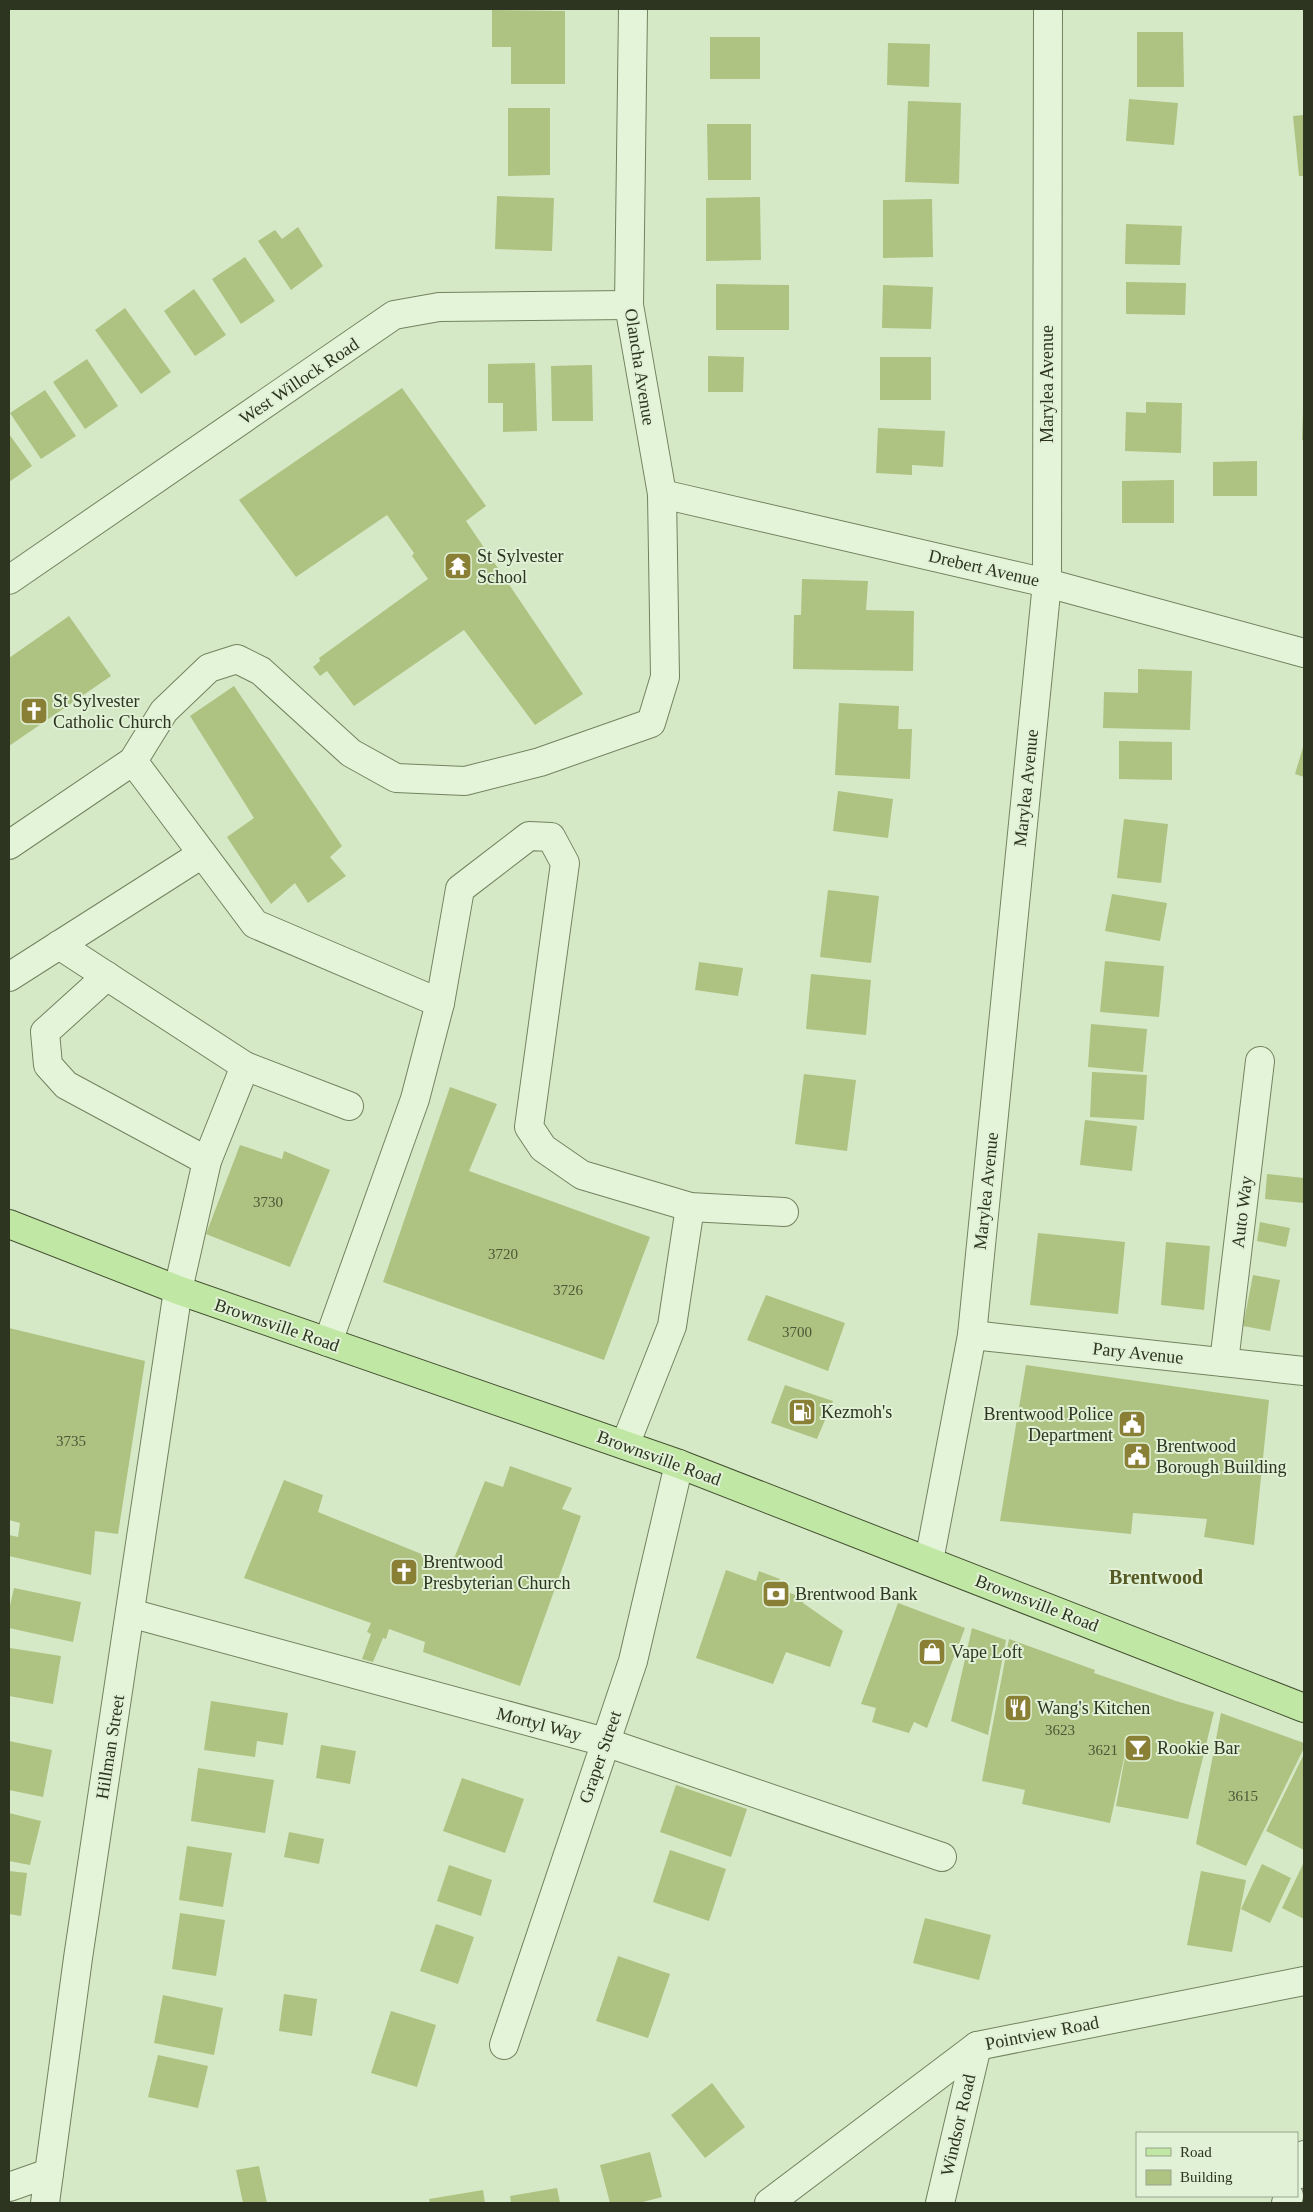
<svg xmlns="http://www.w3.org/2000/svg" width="1313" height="2212" font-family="Georgia,serif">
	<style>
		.building { fill: #aec281 }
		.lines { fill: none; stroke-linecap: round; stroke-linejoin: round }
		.minor-casing { stroke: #73825e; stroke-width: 30 }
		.major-casing { stroke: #455032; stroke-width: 30 }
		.minor { stroke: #e4f4d9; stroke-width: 28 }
		.major { stroke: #c0e7a3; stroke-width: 28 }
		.labels { text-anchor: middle; stroke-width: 4; stroke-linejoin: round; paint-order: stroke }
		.number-label { font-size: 15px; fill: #4d5838 }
		.street-label { font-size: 18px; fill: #2d3420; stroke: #e0f1d5 }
		.poi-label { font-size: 18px; fill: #2d3420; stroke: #e0f1d5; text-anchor: start }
		.quarter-label { font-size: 20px; font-weight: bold; fill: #565b25; stroke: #e0f1d5 }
	</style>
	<rect width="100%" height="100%" fill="#d5e9c7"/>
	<g class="building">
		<polygon points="492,10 565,11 565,84 511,84 511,47 492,47"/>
		<polygon points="1137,32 1183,32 1184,87 1137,87"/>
		<rect x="710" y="37" width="50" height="42"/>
		<polygon points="888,43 930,44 929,87 887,85"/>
		<polygon points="1129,99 1178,103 1174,145 1126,141"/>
		<polygon points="908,101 961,103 959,184 905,182"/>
		<polygon points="508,108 550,108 550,175 508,176"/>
		<polygon points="1304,115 1304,176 1299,176 1293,116"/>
		<polygon points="707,124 751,124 751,180 708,180"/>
		<polygon points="497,196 554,198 552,251 495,249"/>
		<polygon points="760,197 761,260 706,261 706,198"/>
		<polygon points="932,199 933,257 883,258 883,200"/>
		<polygon points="1126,224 1182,226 1180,265 1125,264"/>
		<polygon points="298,227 323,266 291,290 258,241 275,230 282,239"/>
		<polygon points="245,257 275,301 241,324 212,279"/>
		<polygon points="1126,282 1186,283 1185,315 1126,314"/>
		<polygon points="716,284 789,285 789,330 716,330"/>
		<polygon points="883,285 933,287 931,329 882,328"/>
		<polygon points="194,289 226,335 195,356 164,311"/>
		<polygon points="125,308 171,372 141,394 95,330"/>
		<polygon points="708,356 744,357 743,392 708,392"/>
		<rect x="880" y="357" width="51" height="43"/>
		<polygon points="87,359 118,406 85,429 53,382"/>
		<polygon points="535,363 537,431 503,432 503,403 488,403 488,364"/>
		<polygon points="592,365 593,421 552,421 551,366"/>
		<polygon points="402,388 486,506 466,521 583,694 535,725 464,630 354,706 327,671 320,676 313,667 320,661 319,658 428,579 412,556 414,553 387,515 296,577 239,500"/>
		<polygon points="45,390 76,436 41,459 10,413"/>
		<polygon points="1146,402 1182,403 1181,453 1125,451 1126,412 1146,413"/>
		<polygon points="1303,413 1304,413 1304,440 1302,440"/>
		<polygon points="878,428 945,431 943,467 912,465 912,475 876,473"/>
		<polygon points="9,434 32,466 9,482"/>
		<polygon points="1257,461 1257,496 1213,496 1213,462"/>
		<polygon points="1174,480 1174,523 1122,523 1122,481"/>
		<polygon points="802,579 868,581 866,610 914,611 913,671 793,669 794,615 801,615"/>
		<polygon points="69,616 111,676 9,746 9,658"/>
		<polygon points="1138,669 1192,671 1190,730 1103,728 1104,692 1138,693"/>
		<polygon points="234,686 342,846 330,857 346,876 308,903 295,883 271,904 227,837 254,818 190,716"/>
		<polygon points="839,703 899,706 898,729 912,729 910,779 835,775"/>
		<polygon points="1119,741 1172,742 1172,780 1119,779"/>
		<polygon points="1304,744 1304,777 1295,774"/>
		<polygon points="838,791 893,799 888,838 833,831"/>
		<polygon points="1124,819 1168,824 1161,883 1117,878"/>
		<polygon points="828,890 879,896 871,963 820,957"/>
		<polygon points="1112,894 1167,903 1160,941 1105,931"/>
		<polygon points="1105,961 1164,966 1159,1017 1100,1012"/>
		<polygon points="699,962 743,968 738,996 695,990"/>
		<polygon points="811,974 871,980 866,1035 806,1029"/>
		<polygon points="1091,1024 1147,1029 1143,1072 1088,1067"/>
		<polygon points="1092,1072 1147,1075 1144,1120 1090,1117"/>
		<polygon points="804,1074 856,1080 847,1151 795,1144"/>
		<polygon points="450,1087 497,1104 469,1171 650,1237 604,1360 383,1282"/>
		<polygon points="1085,1120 1137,1126 1132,1171 1080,1165"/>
		<polygon points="240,1145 282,1159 284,1151 330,1170 290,1267 206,1234"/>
		<polygon points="1267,1174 1304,1178 1304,1203 1265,1199"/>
		<polygon points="1260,1222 1290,1228 1286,1247 1257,1241"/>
		<polygon points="1038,1233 1125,1242 1118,1314 1030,1305"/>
		<polygon points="1166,1242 1210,1246 1204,1310 1161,1305"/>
		<polygon points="1253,1275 1280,1280 1270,1331 1243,1326"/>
		<polygon points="766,1295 845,1323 828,1371 747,1340"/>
		<polygon points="9,1328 145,1361 118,1534 95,1531 91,1575 9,1556 9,1535 18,1537 20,1523 9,1520"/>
		<polygon points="1026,1365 1269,1400 1254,1545 1204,1537 1207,1519 1133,1513 1131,1534 1000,1521"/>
		<polygon points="785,1385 833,1401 817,1439 771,1423"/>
		<polygon points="510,1466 572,1488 562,1509 581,1516 520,1686 423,1652 425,1642 389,1629 386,1639 383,1638 373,1662 362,1659 371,1634 367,1632 371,1623 244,1578 284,1480 323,1495 318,1512 451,1566 485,1481 503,1487"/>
		<polygon points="726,1570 756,1581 759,1571 780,1579 776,1588 804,1598 803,1603 843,1631 830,1667 786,1652 773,1684 696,1658"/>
		<polygon points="14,1588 81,1602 73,1642 9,1628 9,1610"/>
		<polygon points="898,1603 965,1628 927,1728 914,1722 909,1733 872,1722 876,1708 861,1704"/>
		<polygon points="972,1628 1006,1640 988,1735 951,1721"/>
		<polygon points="1009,1639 1095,1670 1094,1673 1176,1701 1214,1712 1188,1819 1116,1806 1129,1735 1110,1823 1022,1804 1025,1790 982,1781"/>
		<polygon points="10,1648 61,1656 53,1704 9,1696"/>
		<polygon points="211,1701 288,1713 283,1745 257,1741 255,1757 204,1750"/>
		<polygon points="1221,1713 1304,1743 1304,1748 1246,1866 1196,1844"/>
		<polygon points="9,1741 52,1750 43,1797 9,1790"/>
		<polygon points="321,1745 356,1751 350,1784 316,1778"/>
		<polygon points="1304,1754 1304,1850 1266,1831"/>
		<polygon points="198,1768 274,1780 265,1833 191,1821"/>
		<polygon points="462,1778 524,1799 505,1853 443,1831"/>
		<polygon points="676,1785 747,1809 731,1857 660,1832"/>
		<polygon points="9,1813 41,1821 30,1865 9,1861"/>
		<polygon points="289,1832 324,1839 319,1864 284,1857"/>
		<polygon points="187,1846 232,1853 223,1907 179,1900"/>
		<polygon points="670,1850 726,1869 709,1921 653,1902"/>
		<polygon points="1304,1862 1304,1919 1282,1908"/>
		<polygon points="1262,1864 1291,1878 1270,1923 1241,1909"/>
		<polygon points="449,1865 492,1880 481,1916 437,1901"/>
		<polygon points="9,1871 27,1873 21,1916 9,1914"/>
		<polygon points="1201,1871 1246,1880 1232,1952 1187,1945"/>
		<polygon points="180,1913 225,1920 216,1976 172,1969"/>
		<polygon points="925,1918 991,1935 979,1980 913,1963"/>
		<polygon points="436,1924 474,1937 458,1984 420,1971"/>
		<polygon points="618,1956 670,1974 648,2038 596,2021"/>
		<polygon points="284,1994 317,1999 312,2036 279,2031"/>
		<polygon points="163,1995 223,2008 214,2055 154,2043"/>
		<polygon points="391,2011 436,2025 417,2087 371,2073"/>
		<polygon points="158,2055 208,2066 198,2108 148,2097"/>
		<polygon points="712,2083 745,2127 705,2158 671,2115"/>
		<polygon points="650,2152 662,2197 639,2203 610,2203 600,2165"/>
		<polygon points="259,2166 267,2203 243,2203 236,2170"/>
		<polygon points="557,2188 560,2203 511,2203 510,2196"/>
		<polygon points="483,2190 485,2203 430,2203 429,2199"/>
	</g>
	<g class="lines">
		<defs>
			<g id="minor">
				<polyline points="662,494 1047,583 1304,653"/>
				<polyline points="9,580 394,315 439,307 629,305"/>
				<polyline points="133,761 255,924 440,1003 415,1099 328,1342"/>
				<polyline points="9,845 133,761 164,711 209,668 237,659 261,671 351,753 396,778 465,781 540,762 651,723 665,677 662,494 629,305 633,9"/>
				<polyline points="59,945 245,1066 349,1106"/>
				<polyline points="107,976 45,1032 48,1065 66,1085 207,1161"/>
				<polyline points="9,977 202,854"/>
				<polyline points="440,1003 460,889 529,836 551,837 565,863 529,1127 543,1148 582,1175 690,1207 784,1212"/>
				<polyline points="972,1335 1304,1371"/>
				<polyline points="1224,1362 1260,1061"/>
				<polyline points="625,1445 672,1326 690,1207"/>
				<polyline points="929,1561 972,1335 1047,583 1048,9"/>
				<polyline points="130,1613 605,1742 942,1857"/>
				<polyline points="504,2045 633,1661 679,1464"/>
				<polyline points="1297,2175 1304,2155"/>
				<polyline points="9,2187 49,2173"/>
				<polyline points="45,2203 78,1958 178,1290 207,1161 245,1066"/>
				<polyline points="769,2203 977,2046 1304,1981"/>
				<polyline points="940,2203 977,2046"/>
				<polyline points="1286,2203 1289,2196"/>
			</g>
			<polyline id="major" points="9,1224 178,1290 679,1464 1304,1708"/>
		</defs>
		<use href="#minor" class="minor-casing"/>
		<use href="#major" class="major-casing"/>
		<use href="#minor" class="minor"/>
		<use href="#major" class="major"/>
	</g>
	<defs>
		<symbol id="temple-square" viewBox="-11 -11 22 22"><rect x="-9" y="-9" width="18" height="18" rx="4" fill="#898036" stroke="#e0f1d5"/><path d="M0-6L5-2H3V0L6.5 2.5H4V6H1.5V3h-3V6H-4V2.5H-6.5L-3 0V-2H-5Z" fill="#fff"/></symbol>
		<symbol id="church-square" viewBox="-11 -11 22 22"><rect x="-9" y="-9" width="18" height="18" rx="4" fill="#898036" stroke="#e0f1d5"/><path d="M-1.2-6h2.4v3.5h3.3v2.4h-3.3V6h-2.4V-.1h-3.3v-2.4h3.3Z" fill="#fff"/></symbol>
		<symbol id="fuel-square" viewBox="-11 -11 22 22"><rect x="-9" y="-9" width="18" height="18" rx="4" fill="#898036" stroke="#e0f1d5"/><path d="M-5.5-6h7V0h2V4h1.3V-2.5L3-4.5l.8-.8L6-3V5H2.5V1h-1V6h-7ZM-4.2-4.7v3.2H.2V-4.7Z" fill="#fff"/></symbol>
		<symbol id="civic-square" viewBox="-11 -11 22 22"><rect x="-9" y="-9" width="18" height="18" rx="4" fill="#898036" stroke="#e0f1d5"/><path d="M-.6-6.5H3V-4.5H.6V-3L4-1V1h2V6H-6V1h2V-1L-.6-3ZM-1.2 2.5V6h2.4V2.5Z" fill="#fff"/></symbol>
		<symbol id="bank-square" viewBox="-11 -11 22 22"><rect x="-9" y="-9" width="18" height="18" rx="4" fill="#898036" stroke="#e0f1d5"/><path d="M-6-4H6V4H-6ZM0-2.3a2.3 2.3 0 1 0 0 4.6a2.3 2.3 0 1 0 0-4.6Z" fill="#fff"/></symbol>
		<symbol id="shop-square" viewBox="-11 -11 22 22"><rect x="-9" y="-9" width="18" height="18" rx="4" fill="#898036" stroke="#e0f1d5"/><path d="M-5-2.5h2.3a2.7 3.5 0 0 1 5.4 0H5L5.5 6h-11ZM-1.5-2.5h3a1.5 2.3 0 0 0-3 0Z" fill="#fff"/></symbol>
		<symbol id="restaurant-square" viewBox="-11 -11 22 22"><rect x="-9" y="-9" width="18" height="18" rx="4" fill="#898036" stroke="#e0f1d5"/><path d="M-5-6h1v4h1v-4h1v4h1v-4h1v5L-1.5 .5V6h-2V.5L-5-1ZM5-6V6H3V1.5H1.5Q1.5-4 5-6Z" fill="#fff"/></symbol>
		<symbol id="bar-square" viewBox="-11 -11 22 22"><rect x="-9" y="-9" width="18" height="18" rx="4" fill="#898036" stroke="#e0f1d5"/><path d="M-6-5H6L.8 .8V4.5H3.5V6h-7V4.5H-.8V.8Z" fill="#fff"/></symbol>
	</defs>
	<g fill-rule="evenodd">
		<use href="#temple-square" x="442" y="550" width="32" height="32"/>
		<use href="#church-square" x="18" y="695" width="32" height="32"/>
		<use href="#fuel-square" x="786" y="1396" width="32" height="32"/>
		<use href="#civic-square" x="1116" y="1408" width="32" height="32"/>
		<use href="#civic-square" x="1121" y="1440" width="32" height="32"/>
		<use href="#church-square" x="388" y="1556" width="32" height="32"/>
		<use href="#bank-square" x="760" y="1578" width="32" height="32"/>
		<use href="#shop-square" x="916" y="1636" width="32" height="32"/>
		<use href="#restaurant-square" x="1002" y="1692" width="32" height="32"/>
		<use href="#bar-square" x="1122" y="1732" width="32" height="32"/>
	</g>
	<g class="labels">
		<g class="number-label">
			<text x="268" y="1207">3730</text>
			<text x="503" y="1259">3720</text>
			<text x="568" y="1295">3726</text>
			<text x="797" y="1337">3700</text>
			<text x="71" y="1446">3735</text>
			<text x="1060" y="1735">3623</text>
			<text x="1103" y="1755">3621</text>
			<text x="1243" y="1801">3615</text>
		</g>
		<g class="street-label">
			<text transform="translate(640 367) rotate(81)" y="6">Olancha Avenue</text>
			<text transform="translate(299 381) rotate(-34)" y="6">West Willock Road</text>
			<text transform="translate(1047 384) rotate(-90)" y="6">Marylea Avenue</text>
			<text transform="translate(984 568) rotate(13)" y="6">Drebert Avenue</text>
			<text transform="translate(1026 788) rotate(-84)" y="6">Marylea Avenue</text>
			<text transform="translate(986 1191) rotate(-84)" y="6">Marylea Avenue</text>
			<text transform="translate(1242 1212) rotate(-83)" y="6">Auto Way</text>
			<text transform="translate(277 1325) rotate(19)" y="6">Brownsville Road</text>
			<text transform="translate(1138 1353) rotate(6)" y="6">Pary Avenue</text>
			<text transform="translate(659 1458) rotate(20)" y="6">Brownsville Road</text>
			<text transform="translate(1037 1603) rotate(21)" y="6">Brownsville Road</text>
			<text transform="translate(539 1724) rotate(15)" y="6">Mortyl Way</text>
			<text transform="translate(110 1747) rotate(-81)" y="6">Hillman Street</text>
			<text transform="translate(600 1757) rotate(-71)" y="6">Graper Street</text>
			<text transform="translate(1042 2033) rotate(-11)" y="6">Pointview Road</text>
			<text transform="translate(958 2125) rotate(-77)" y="6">Windsor Road</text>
		</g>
		<g class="poi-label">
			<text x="477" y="562">St Sylvester<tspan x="477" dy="21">School</tspan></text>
			<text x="53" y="707">St Sylvester<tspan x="53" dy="21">Catholic Church</tspan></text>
			<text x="821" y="1418">Kezmoh's</text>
			<text x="1113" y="1420" text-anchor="end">Brentwood Police<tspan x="1113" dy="21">Department</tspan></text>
			<text x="1156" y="1452">Brentwood<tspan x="1156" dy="21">Borough Building</tspan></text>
			<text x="423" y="1568">Brentwood<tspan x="423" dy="21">Presbyterian Church</tspan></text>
			<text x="795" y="1600">Brentwood Bank</text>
			<text x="951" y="1658">Vape Loft</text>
			<text x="1037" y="1714">Wang's Kitchen</text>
			<text x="1157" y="1754">Rookie Bar</text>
		</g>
		<g class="quarter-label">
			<text x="1156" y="1584">Brentwood</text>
		</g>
	</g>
	<rect width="1313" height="2212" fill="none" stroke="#2d3420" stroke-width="20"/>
	<rect x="1136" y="2132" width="162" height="65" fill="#e0f1d5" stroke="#98a58d"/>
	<rect x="1146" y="2148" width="25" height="8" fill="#c0e7a3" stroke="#98a58d"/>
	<text x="1180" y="2157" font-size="15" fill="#2d3420">Road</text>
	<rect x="1146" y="2170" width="25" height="15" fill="#aec281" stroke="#98a58d"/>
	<text x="1180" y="2182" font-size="15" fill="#2d3420">Building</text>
</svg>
